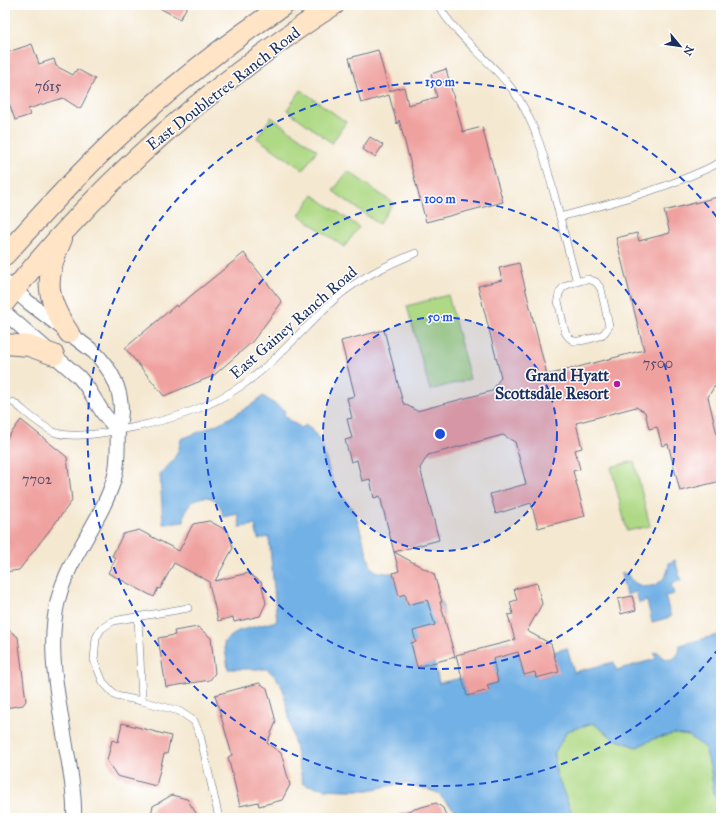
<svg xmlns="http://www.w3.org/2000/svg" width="726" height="823" font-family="'IM FELL Great Primer',serif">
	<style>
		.green { fill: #afd985; stroke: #658472 }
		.water { fill: #72b1e5; stroke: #4670a2 }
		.building { fill: #efa19f }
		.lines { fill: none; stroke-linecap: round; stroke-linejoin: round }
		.lane-casing { stroke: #677086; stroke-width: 8 }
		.street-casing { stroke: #677086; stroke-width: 16 }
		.secondary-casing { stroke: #677086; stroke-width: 22 }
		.lane { stroke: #fff; stroke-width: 7 }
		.street { stroke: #fff; stroke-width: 14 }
		.secondary { stroke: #ffe4c6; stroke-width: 20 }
		.ring { fill: none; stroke: #1d4ed8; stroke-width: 2; stroke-dasharray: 7 5 }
		.poi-dot { fill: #b5179e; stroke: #fff; stroke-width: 1.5 }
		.labels { text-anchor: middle; stroke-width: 3; stroke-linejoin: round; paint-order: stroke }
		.number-label { font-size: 14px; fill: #504c6e }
		.street-label { font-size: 16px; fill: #1b2f5e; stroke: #fff }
		.poi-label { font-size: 16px; font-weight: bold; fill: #1b2f5e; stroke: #fff; text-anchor: end }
		.centre { fill: #1d4ed8; stroke: #fff; stroke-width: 2 }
		.ring-label { font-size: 12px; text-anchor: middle; font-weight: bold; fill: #1d4ed8; stroke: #fff; stroke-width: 3; stroke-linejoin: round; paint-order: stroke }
	</style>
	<rect width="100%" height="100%" fill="#fff"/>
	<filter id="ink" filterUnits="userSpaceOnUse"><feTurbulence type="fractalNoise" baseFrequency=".025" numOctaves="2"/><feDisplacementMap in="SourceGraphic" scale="8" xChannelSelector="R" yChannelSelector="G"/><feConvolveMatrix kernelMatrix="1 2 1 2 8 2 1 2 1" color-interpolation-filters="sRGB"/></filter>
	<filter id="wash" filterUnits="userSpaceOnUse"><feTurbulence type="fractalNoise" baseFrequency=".012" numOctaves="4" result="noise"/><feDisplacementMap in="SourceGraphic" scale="16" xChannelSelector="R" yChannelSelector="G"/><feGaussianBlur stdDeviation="0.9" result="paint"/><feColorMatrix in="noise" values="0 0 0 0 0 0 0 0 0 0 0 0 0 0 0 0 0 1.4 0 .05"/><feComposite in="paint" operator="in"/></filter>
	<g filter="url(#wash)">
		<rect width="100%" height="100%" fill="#f4e8d0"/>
		<g class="green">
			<polygon points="301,90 346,122 332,143 287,110"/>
			<polygon points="271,117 317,150 303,170 257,138"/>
			<polygon points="348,171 393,203 379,224 333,191"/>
			<polygon points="313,195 359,227 344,247 299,215"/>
			<polygon points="448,295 470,379 430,390 407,306"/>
			<polygon points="634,461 650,526 627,531 611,467"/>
			<polygon points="593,723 614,739 637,747 653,739 674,734 689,736 705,747 711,771 714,793 721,809 721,818 574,818 556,773 554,754 567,731"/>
		</g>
		<g class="water">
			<path d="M263 396 285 411 284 414 292 422 302 428 305 425C327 438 324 465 335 485 340 496 350 504 356 515L371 567C377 574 385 573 393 573L399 595 405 594 408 605 429 599 431 605 442 602 444 616 433 619 435 625 416 642 411 644 417 667 434 662 439 683 462 678 467 696 489 690 487 685 498 681 492 658 496 657 494 645 510 641 513 653 518 652 524 675 535 672 536 678 558 672 553 652 567 648 574 672 614 662 616 670 656 659 654 653 658 652C661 658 666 660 673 659L679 653 680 645 721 634V809L714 793 711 771 705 747 689 736 674 734 653 739 637 747 614 739 593 723 567 731 554 754 556 773 574 818H461L460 815 436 792 404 783 368 790H344L326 789 303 784 283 689 276 677 267 669H228L224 642 238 631 277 621 269 537 258 539 255 525 240 527 238 514 223 517C220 485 183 495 184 522L163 524 160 473C172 464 179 454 181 439 211 428 238 416 263 396Z"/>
			<path d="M675 560 681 581 671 583 674 594 665 596 671 617 652 622 647 601 639 603 636 592 626 595 621 574H627C640 596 668 587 669 563Z"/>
		</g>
		<g id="blocks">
			<g class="building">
				<polygon points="154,5 188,5 180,19"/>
				<polygon points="32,44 39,64 54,59 56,66 73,75 77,69 95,79 80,109 63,98 28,109 30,115 15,120 5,92 5,53"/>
				<polygon points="378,50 389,91 404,87 408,105 437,97 431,74 446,69 463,132 482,127 503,202 426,222 399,120 397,124 389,95 361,103 349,58"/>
				<polygon points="370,137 383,145 375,157 362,149"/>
				<polygon points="721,196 721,385 714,387 708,397 721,451 721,481 680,491 668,444 662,446 657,427 649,429 645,412 636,407 576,423 582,448 575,450 580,469 573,471 585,516 538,528 531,503 496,514 490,494 526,484 515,442 503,435 428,455 420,468 439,540 394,552 380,496 374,498 370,479 362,481 357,460 351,462 345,440 352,438 347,419 352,418 347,398 355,396 341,341 384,330 403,403 417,411 492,391 501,377 478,286 502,280 499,268 519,263 547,375 644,350 616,238 637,233 639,241 670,233 664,211"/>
				<polygon points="244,253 282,302 252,342 213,376 164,396 125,348 176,305 177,307"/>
				<polygon points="21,420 67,457 72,501 19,570 5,572 5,441"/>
				<polygon points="209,521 228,531 233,548 215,581 248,573 261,582 266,603 260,616 234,622 233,617 218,621 209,583 210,582 174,563 160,589 158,588 154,597 108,573 116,558 112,556 123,534 139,530 179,551 193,524"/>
				<polygon points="394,552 434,574 442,602 440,602 455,657 417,667 411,643 416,642 413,631 435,625 427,600 408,605 405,594 399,596 393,573 399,571"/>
				<polygon points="537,583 542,604 527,631 551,644 559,672 536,678 535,672 524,675 518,652 493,659 498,682 487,685 489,690 467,696 456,655 515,640 508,615 513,614 510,602 517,600 514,589"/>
				<polygon points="632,596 636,610 621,614 618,599"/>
				<polygon points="5,627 18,637 26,701 23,705 5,708"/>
				<polygon points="198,627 211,638 215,673 210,680 166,687 158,638 175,635 174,631"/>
				<polygon points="259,683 267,688 276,722 267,743 281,753 290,785 282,800 259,806 258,802 240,806 228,757 232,755 215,695"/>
				<polygon points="122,723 171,736 167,754 164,754 156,786 117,776 107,761 112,740 118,742"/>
				<polygon points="172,795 187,799 199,818 150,818 153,806"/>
				<polygon points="436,803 443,808 447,818 397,818 397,814"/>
			</g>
		</g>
	</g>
	<g filter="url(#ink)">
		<use href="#blocks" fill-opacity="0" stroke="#677086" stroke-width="1"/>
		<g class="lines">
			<defs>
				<g id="lane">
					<path d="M438 5C457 37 489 59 512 89 539 125 549 175 560 217 565 239 571 260 577 282"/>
					<path d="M560 217C615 202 670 188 721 162"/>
					<path d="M588 279 596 282 601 289 609 326C607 329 606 332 603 334 599 337 579 342 574 341 570 339 567 336 565 332L558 301C558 283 573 283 588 279Z"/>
					<path d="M13 402C26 412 39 425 54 432 73 440 115 431 135 427 176 418 209 408 244 384 278 360 306 325 337 297 361 277 387 265 416 253"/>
					<polyline points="188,608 113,621 101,629 96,638 94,660 103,682 116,696 142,701 179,711 194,721 200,735 219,818"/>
					<polyline points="138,617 142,701"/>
				</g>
				<g id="street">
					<path d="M5 282 28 302 94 352C110 368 121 387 121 410 121 417 119 424 118 431 117 448 119 463 114 479 101 522 69 556 58 600 46 650 59 702 67 752 71 773 75 797 74 818"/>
					<polyline points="5,313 79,377 87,387 103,413 118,431"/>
				</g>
				<g id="secondary">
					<path d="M62 239C44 278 45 298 69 333"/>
					<path d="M5 255C33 224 62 192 92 162 150 104 215 51 284 5"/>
					<path d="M5 302C76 211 159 131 252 62 279 42 305 23 334 5"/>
					<polyline points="5,344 29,346 54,355"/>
				</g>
			</defs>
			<use href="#lane" class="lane-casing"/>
			<use href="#street" class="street-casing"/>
			<use href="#secondary" class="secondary-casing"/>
			<use href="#lane" class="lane"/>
			<use href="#street" class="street"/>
			<use href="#secondary" class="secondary"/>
		</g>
	</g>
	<circle cx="440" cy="434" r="117" fill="#1d4ed8" fill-opacity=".12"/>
	<g class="ring">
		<circle cx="440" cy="434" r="117"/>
		<circle cx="440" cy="434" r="235"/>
		<path d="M719 648A352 352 0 1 1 719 220"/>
	</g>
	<circle class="poi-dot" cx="617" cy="384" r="4"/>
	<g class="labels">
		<g class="number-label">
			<text x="48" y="91">7615</text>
			<text x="658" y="368">7500</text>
			<text x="37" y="484">7702</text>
		</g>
		<g class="street-label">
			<text transform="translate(223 88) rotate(-38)" y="6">East Doubletree Ranch Road</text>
			<text transform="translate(293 322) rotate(-41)" y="6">East Gainey Ranch Road</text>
		</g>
		<g class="poi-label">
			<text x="609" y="381">Grand Hyatt<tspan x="609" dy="18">Scottsdale Resort</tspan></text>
		</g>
	</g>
	<circle cx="440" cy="434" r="6" class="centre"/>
	<g class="ring-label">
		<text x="440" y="86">150 m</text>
		<text x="440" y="203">100 m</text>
		<text x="440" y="321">50 m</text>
	</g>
	<rect width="726" height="823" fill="none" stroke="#fff" stroke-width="20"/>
	<g transform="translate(680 46) rotate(119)" stroke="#ffffff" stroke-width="3" paint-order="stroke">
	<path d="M0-3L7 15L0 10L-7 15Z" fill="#1b2f5e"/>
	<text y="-6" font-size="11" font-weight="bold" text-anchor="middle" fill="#1b2f5e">N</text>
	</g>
</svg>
